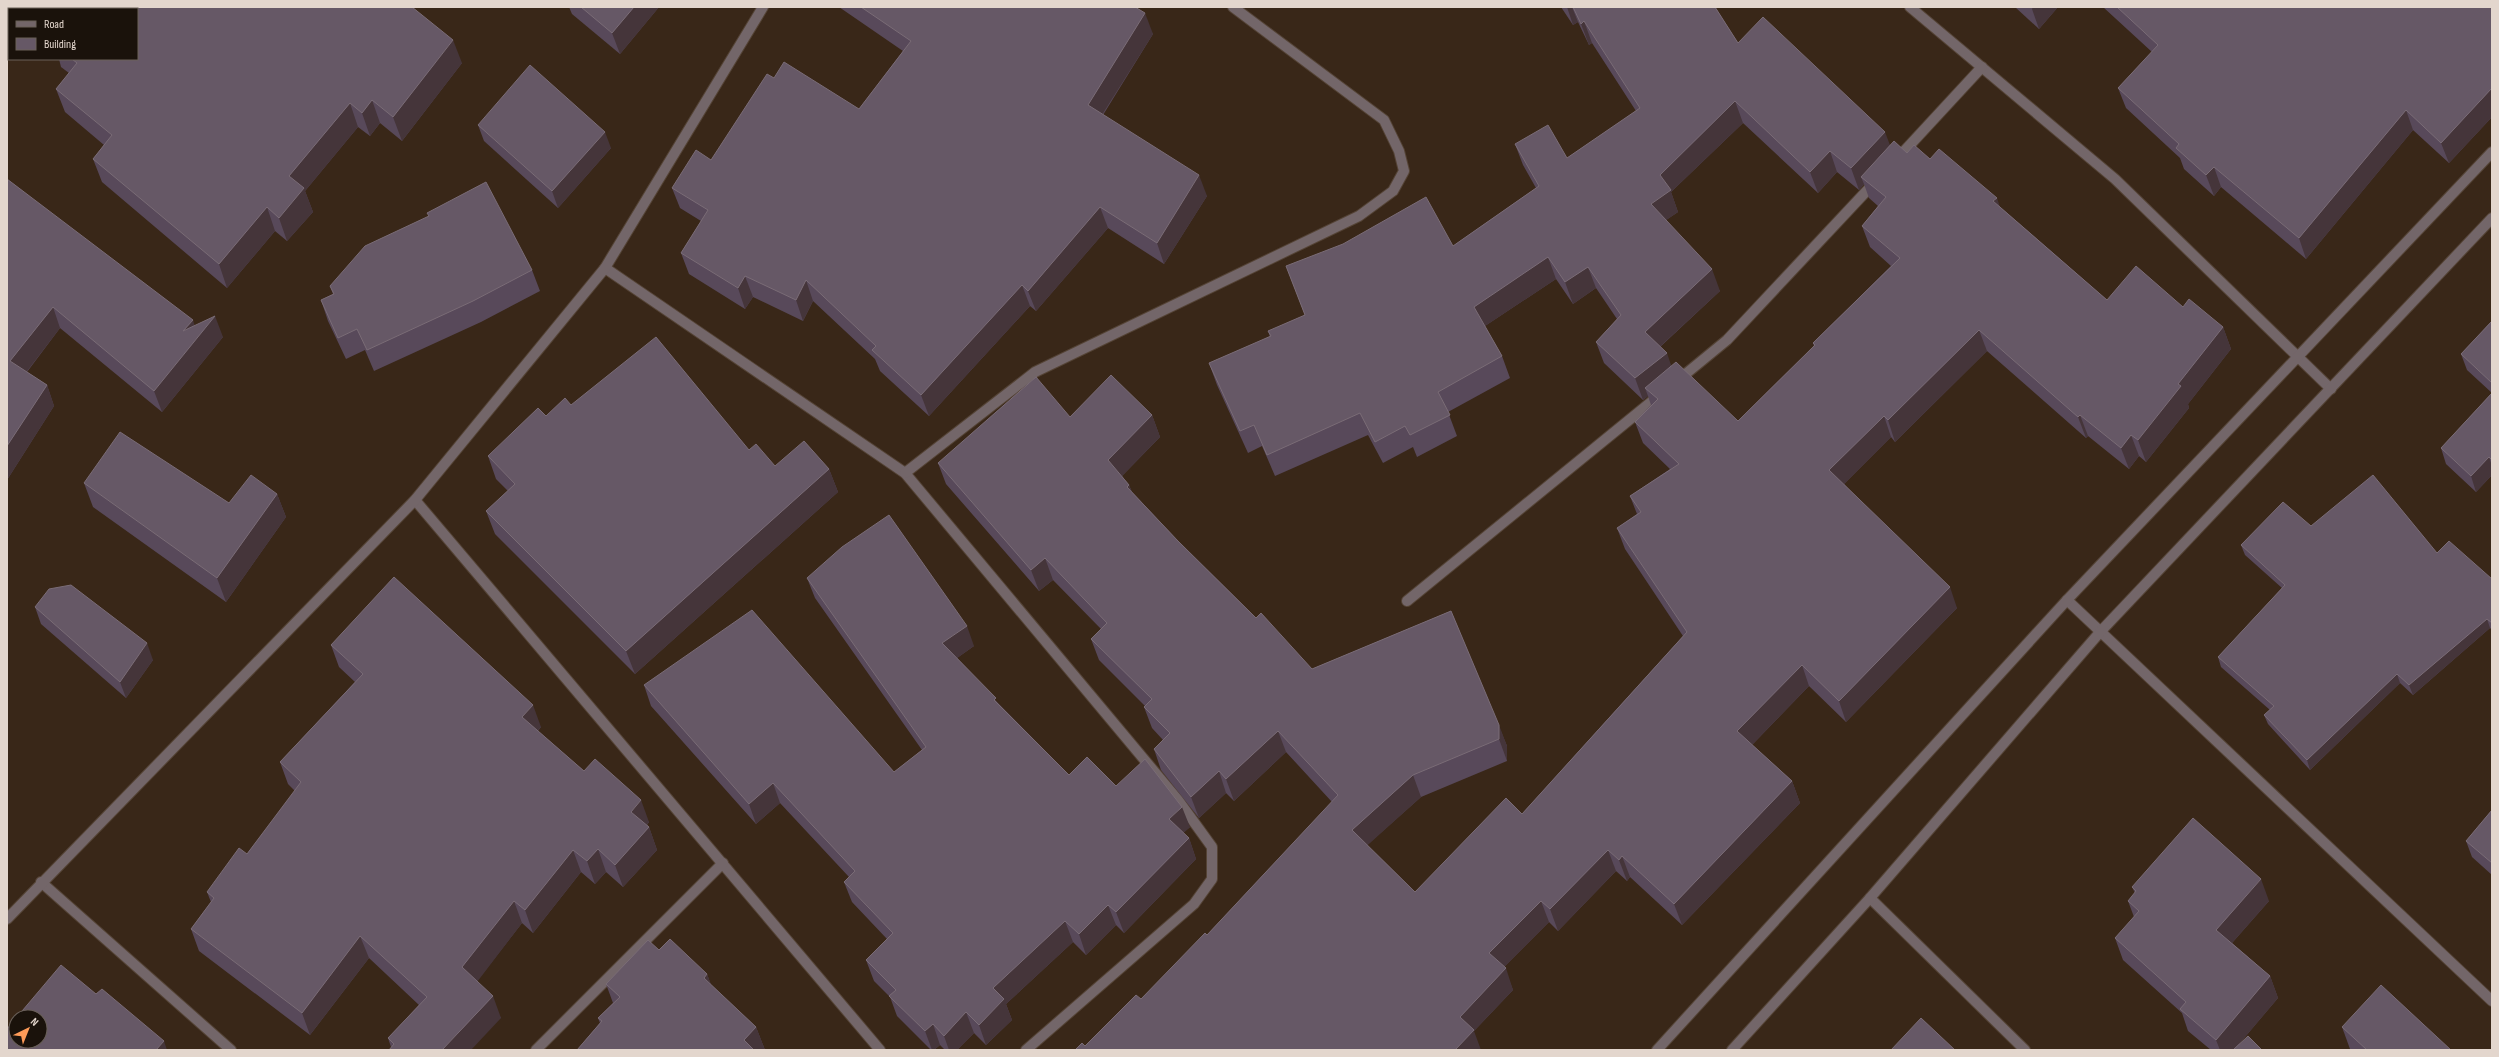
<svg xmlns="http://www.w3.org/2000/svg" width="2499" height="1057" font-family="'Sofia Sans Condensed',sans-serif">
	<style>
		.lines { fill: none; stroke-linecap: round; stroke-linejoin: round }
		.minor-casing { stroke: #544335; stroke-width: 12 }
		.minor { stroke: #736669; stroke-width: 10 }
		.wall { fill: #58495a; fill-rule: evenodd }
		.shaded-wall { fill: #45353a }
		.building { fill: #665866; stroke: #7a6c76 }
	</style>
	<rect width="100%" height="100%" fill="#392718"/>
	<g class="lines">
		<defs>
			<g id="minor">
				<polyline points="1910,7 2115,179 2331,389"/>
				<polyline points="16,9 17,7"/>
				<polyline points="7,21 9,18"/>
				<polyline points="1896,160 1982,67"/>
				<polyline points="605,268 905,473 1178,800 1212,847 1212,879 1194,904 1026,1050"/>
				<polyline points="1677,381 1727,340 1875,182"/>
				<polyline points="905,473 1035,372 1359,216 1393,191 1404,171 1399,151 1384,120 1233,7"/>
				<polyline points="415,500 880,1050"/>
				<polyline points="2067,600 2492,1001"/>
				<polyline points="1407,601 1661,394"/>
				<polyline points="41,882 231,1050"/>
				<polyline points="1870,898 2025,1050"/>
				<polyline points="7,919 415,500 605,268 763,7"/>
				<polyline points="536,1050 723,863"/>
				<polyline points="1657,1050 2067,600 2492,152"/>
				<polyline points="1732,1050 1870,898 2101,631 2492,218"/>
			</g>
		</defs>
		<use href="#minor" class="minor-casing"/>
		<use href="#minor" class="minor"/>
	</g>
	<g class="wall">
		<polygon points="569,7 659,7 620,54 572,14"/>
		<polygon points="839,7 1135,7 1153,34 1103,115 1207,196 1164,264 1108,228 1036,311 1030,306 929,416 880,371 875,359 813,301 803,321 753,297 745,309 689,274 681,253 701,221 680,208 672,188 711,160 774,78 859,109 903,51"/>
		<path d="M1561 7H1715L1738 43 1890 145 1907 153 1930 159 2000 207 2107 300 2183 307 2223 327 2231 349 2188 404 2189 408 2146 462 2139 456 2129 469 2088 436 2086 438 1987 351 1895 442 1891 437 1844 484 1957 608 1846 722 1809 686 1752 745 1792 781 1800 803 1682 925 1630 877 1627 881 1616 871 1558 931 1549 922 1504 967 1513 990 1474 1031 1085 1046 1141 999 1207 935 1332 802 1286 752 1234 801 1226 793 1199 818 1161 770 1154 749 1163 740 1152 728 1144 707 1145 706 1099 660 1091 639 1101 629 1053 580 1039 591 946 484 938 463 1070 417 1152 415 1160 437 1122 476 1129 485 1132 492 1178 541 1256 618 1312 669 1451 611 1507 746V761L1421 797 1367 845 1415 892 1522 814 1683 636 1625 549 1617 528 1637 514 1630 496 1670 469 1643 443 1635 422 1651 405 1648 396 1643 400 1604 363 1596 342 1617 319 1596 288 1573 304 1556 279 1485 326 1502 356 1510 378 1448 412 1457 436 1417 457 1413 447 1383 463 1368 435 1275 476 1262 446 1248 453 1217 385 1209 363 1270 337 1268 331 1305 315 1286 266 1453 246 1536 188 1523 165 1515 144 1567 158 1636 111 1592 43 1589 45 1578 22 1573 25ZM1743 123 1818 193 1837 172 1859 190 1864 184 1869 198 1878 206 1862 226 1870 247 1891 266 1813 343 1814 346 1738 421 1671 366 1660 347 1720 291 1666 220 1678 212 1671 192Z"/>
		<polygon points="2015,7 2058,7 2039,29"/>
		<polygon points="2103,7 2492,7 2492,117 2449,163 2413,130 2306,259 2221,187 2214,196 2184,169 2180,158 2126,108 2118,88 2152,52"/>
		<polygon points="59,59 137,59 462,63 402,141 380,123 370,136 358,127 305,191 313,212 287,241 275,231 227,288 102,182 93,159 104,145 65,112 56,89 69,73 61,67"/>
		<polygon points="478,125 611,148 558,208 484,141"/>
		<polygon points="7,179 195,326 223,337 162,412 60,328 27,372 47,385 54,406 7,480"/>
		<polygon points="427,213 532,270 540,291 481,322 374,371 365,350 346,359 328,321 321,300 333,294 330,286 429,216"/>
		<polygon points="2492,321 2492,475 2476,492 2446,464 2441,448 2492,393 2467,370 2461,354"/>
		<polygon points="571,405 749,450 775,466 829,469 838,492 635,674 495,534 486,511 508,491 496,479 488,456 546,416"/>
		<polygon points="84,483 229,503 277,494 286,517 226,602 93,507"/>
		<polygon points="2311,526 2437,553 2492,579 2492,630 2490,628 2413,695 2400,683 2310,770 2268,724 2264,715 2270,710 2221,667 2218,657 2282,588 2245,555 2241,545"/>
		<polygon points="807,578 974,646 957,658 998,703 1069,775 1116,786 1190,827 1183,833 1189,838 1196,859 1124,933 1116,925 1086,955 1073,942 1006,1004 1012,1020 986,1045 974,1033 957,1050 945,1050 940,1045 934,1050 931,1050 897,1016 890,997 874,981 866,960 887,939 852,902 844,882 849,877 780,803 756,824 651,706 644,685 894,772 922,750 815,598"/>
		<polygon points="35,607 153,660 126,698 41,624"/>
		<polygon points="331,645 541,727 538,731 584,771 649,822 647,825 649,827 657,850 623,887 606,872 595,884 581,872 533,933 522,923 477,981 501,1018 391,1047 388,1038 419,1005 369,958 310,1035 199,951 191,929 211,902 207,892 247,854 295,791 288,784 280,762 355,682 339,667"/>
		<polygon points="2492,810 2492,875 2472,857 2466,841"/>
		<polygon points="2132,887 2269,901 2232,943 2270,976 2278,998 2239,1044 2262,1050 2211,1050 2188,1031 2182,1013 2123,960 2115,938 2134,917 2128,901 2135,893"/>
		<polygon points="659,950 707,974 711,985 756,1027 765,1050 577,1050 600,1023 598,1018 613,1003 606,984"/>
		<polygon points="2342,1027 2451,1050 2352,1050 2350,1049"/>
	</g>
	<g class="shaded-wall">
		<polygon points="634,7 659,7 620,54 612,33"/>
		<polygon points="1567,7 1572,7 1578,22 1573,25"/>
		<polygon points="2033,7 2058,7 2039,29 2032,9"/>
		<polygon points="1145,13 1153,34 1095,126 1088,105"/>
		<polygon points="1584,21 1592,43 1589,45 1581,24"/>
		<polygon points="453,40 462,63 402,141 393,117"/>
		<polygon points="2492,88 2492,117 2449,163 2441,143"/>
		<polygon points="372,100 380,123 370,136 362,113"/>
		<polygon points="1735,101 1743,123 1671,192 1678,212 1659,225 1651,204 1660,175"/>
		<polygon points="350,103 358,127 305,191 313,212 287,241 279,218 289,176"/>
		<polygon points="2406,110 2413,130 2306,259 2299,238"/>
		<polygon points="605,132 611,148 558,208 552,191"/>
		<polygon points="1885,132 1893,153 1861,177 1864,184 1859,190 1851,168"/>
		<polygon points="1830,151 1837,172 1818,193 1810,172"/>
		<polygon points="2214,167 2221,187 2214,196 2206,175"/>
		<polygon points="1199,175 1207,196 1164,264 1157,243"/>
		<polygon points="1997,198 2004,219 1993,201"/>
		<polygon points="267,207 275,231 227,288 219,264"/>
		<polygon points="1100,207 1108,228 1036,311 1028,291"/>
		<polygon points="1548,257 1556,279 1482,328 1474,307"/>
		<polygon points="1588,267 1596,288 1573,304 1565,282"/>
		<polygon points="1712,269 1720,291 1653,353 1645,332"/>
		<polygon points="745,276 753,297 745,309 738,288"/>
		<polygon points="806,280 813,301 803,321 796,300"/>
		<polygon points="1022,285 1030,306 929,416 921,395"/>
		<polygon points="53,307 60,328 18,383 10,361"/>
		<polygon points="215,316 223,337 162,412 154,391 183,331 193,320 198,336"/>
		<polygon points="2223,327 2231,349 2188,404 2189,408 2146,462 2138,440 2178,384"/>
		<polygon points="1979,330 1987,351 1895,442 1888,420"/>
		<polygon points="1667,353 1674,374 1645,388 1648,396 1643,400 1635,378"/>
		<polygon points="47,385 54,406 7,480 7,446"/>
		<polygon points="1152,415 1160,437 1116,482 1108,460"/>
		<polygon points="2080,415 2088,436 2086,438 2078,417"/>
		<polygon points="1884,416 1891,437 1837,491 1829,470"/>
		<polygon points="2131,435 2139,456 2129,469 2121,448"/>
		<polygon points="2489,457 2492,466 2492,475 2476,492 2471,476"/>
		<polygon points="829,469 838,492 635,674 626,651"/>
		<polygon points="1129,485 1137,506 1127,487"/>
		<polygon points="277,494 286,517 226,602 217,578"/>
		<polygon points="1045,558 1053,580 1039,591 1031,570"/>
		<polygon points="1950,587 1957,608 1846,722 1839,701"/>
		<polygon points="2487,619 2490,628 2413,695 2409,685"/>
		<polygon points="967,626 974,646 950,663 942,643"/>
		<polygon points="147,643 153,660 126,698 120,682"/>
		<polygon points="1802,665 1809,686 1745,752 1737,731"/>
		<polygon points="2397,674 2400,683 2310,770 2307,760"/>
		<polygon points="533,705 541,727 530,739 522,717"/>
		<polygon points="1499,725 1507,746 1507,761 1499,739"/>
		<polygon points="1278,731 1286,752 1234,801 1226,779"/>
		<polygon points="1219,771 1226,793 1199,818 1191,797"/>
		<polygon points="1413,775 1421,797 1360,852 1352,830"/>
		<polygon points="1792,781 1800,803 1682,925 1674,904"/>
		<polygon points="773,783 780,803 756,824 749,804"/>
		<polygon points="641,800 649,822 639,834 631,812"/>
		<polygon points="1182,807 1190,827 1177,839 1169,819"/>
		<polygon points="649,827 657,850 623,887 615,865"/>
		<polygon points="1189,838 1196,859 1124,933 1116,912"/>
		<polygon points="598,849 606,872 595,884 587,861"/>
		<polygon points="573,850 581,872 533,933 525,910"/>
		<polygon points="1608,850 1616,871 1558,931 1550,909"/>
		<polygon points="1622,856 1630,877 1627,881 1619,860"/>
		<polygon points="2261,879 2269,901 2224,952 2216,930"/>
		<polygon points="514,901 522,923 471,990 462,967"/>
		<polygon points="1541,901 1549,922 1497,974 1489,953"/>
		<polygon points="1108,905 1116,925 1086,955 1079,934"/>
		<polygon points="1065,921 1073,942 1006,1004 1012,1020 986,1045 979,1025 993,988"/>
		<polygon points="360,936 369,958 310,1035 302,1013"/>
		<polygon points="1506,968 1513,990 1474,1031 1481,1050 1455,1050 1460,1017"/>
		<polygon points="707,974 716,998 704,978"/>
		<polygon points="2270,976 2278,998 2234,1050 2220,1050 2216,1040"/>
		<polygon points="493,996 501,1018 471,1050 442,1050"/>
		<polygon points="966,1012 974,1033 957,1050 949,1050 944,1036"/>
		<polygon points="933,1024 940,1045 934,1050 932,1050 925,1031"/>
		<polygon points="756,1027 765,1050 748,1050 744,1040"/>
		<polygon points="164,1041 167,1050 156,1050"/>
	</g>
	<g class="building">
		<polygon points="83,7 412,7 453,40 393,117 372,100 362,113 350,103 289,176 304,188 279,218 267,207 219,264 93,159 112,135 56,89 77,63 72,59 137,59 137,9 81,9"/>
		<polygon points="581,7 634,7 612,33"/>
		<polygon points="861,7 1135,7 1145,13 1088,105 1199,175 1157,243 1100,207 1028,291 1022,285 921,395 872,350 876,346 806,280 796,300 745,276 738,288 681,253 708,210 672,188 696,150 711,160 767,74 774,78 784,62 859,109 911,41"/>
		<polygon points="1573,7 1715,7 1738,43 1763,17 1885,132 1851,168 1830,151 1810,172 1735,101 1660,175 1671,190 1651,204 1712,269 1645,332 1667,353 1635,378 1596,342 1621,315 1588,267 1565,282 1548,257 1474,307 1502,356 1438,392 1450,415 1410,435 1405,426 1375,442 1360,413 1267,455 1254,425 1240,431 1209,363 1271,336 1268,331 1305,315 1286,266 1343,244 1426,197 1453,246 1539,186 1515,144 1548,125 1567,158 1640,108 1584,21 1581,24"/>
		<polygon points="2117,7 2492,7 2492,88 2441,143 2406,110 2299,238 2214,167 2206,175 2176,148 2179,144 2118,88 2158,45"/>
		<polygon points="530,65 605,132 552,191 478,125"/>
		<polygon points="1894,141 1907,153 1914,145 1930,159 1939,149 1997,198 1993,201 2107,300 2136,266 2183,307 2189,299 2223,327 2178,384 2181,386 2138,440 2131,435 2121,448 2080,415 2078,417 1979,330 1888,420 1884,416 1829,470 1950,587 1839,701 1802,665 1737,731 1792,781 1674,904 1622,856 1619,860 1608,850 1550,909 1541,901 1489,953 1506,968 1460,1017 1474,1030 1455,1050 1075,1050 1082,1043 1085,1046 1136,995 1141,999 1205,933 1207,935 1338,795 1278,731 1226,779 1219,771 1191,797 1154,749 1170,733 1144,707 1152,699 1091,639 1107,623 1045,558 1031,570 938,463 1036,377 1070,417 1111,375 1152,415 1108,460 1129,485 1127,487 1178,541 1256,618 1261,613 1312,669 1451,611 1499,725 1499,739 1413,775 1352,830 1415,892 1506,798 1522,814 1687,632 1617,528 1641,512 1630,496 1679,464 1635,422 1658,399 1645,388 1676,362 1738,421 1815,345 1813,343 1900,258 1862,226 1886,197 1861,177"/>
		<polygon points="7,179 193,320 183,331 215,316 154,391 53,307 10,361 47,385 7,446"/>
		<polygon points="486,182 532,270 473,301 367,350 357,329 338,338 321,300 334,294 330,286 365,246 429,216 427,213"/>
		<polygon points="2492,321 2492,383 2461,354"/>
		<polygon points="656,337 749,450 756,444 775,466 804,441 829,469 626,651 486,511 515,484 488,456 538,408 546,416 565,398 571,405"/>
		<polygon points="2492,393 2492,460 2489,457 2471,476 2441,448"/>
		<polygon points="120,432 229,503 251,475 277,494 217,578 84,483"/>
		<polygon points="2373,475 2437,553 2449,541 2492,579 2492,623 2487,619 2409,685 2397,674 2307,760 2264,715 2274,706 2218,657 2285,585 2241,545 2283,502 2311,526"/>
		<polygon points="889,515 967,626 942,643 996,698 994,700 1069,775 1087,757 1116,786 1145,759 1182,807 1169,819 1189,838 1116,912 1108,905 1079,934 1065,921 993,988 1004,999 979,1025 966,1012 944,1036 933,1024 925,1031 889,996 896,990 866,960 893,933 844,882 855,871 773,783 749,804 644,685 752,610 894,772 926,747 807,578 842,547"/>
		<polygon points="394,577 533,705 522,717 584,771 595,759 641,800 631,812 649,827 615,865 598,849 587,861 573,850 525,910 514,901 462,967 493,996 442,1050 389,1050 394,1044 388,1038 427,997 360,936 302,1013 191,929 214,898 207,892 239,848 247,854 301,782 280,762 363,674 331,645"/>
		<polygon points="71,585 147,643 120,682 35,607 49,589"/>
		<polygon points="2492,810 2492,863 2466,841"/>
		<polygon points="2193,818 2261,879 2216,930 2270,976 2216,1040 2180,1009 2186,1002 2115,938 2139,911 2128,901 2136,891 2132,887"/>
		<polygon points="670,939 707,974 704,978 756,1027 744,1040 754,1050 577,1050 602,1021 598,1018 620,997 606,984 648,940 659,950"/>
		<polygon points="61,965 96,994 102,989 164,1041 156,1050 7,1050 7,1029 16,1018 16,1041 40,1041 40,1017 17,1017"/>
		<polygon points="2381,985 2451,1050 2367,1050 2342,1027"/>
		<polygon points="1921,1018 1955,1050 1891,1050"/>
		<polygon points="2248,1036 2262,1050 2233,1050"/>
	</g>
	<rect width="2499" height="1057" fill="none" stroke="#e3d6cd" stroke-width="16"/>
	<rect x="8" y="8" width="130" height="52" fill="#1a120b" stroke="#6a6059"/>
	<rect x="16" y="21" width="20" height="6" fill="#736669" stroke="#6a6059"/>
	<text x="44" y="28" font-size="12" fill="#e3d6cd">Road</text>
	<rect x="16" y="38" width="20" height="12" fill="#665866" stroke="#6a6059"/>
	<text x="44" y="48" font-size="12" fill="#e3d6cd">Building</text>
	<g transform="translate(28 1029) rotate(43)"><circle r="19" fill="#1a120b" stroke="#6a6059"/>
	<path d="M0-3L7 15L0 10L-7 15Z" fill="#fe9b58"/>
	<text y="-6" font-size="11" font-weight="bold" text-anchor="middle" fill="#e3d6cd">N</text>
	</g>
</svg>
